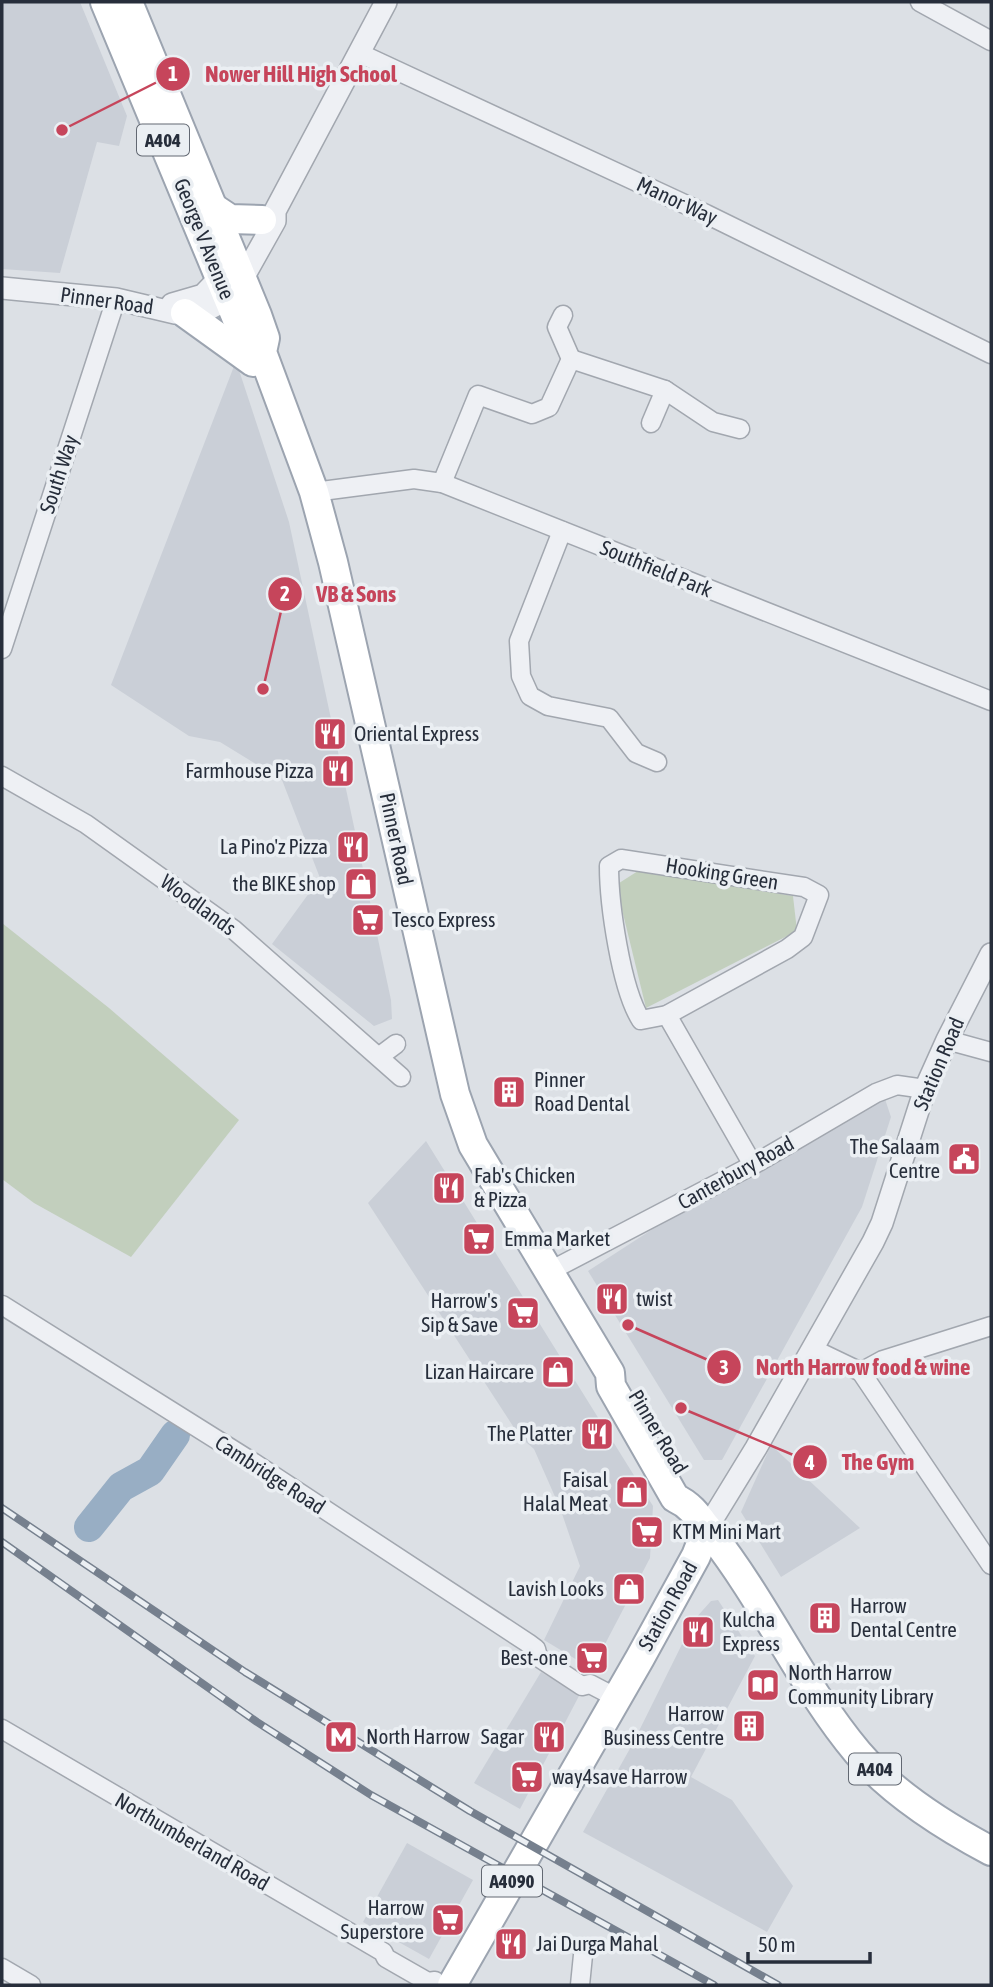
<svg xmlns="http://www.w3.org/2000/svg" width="993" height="1987" font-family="'Asap Condensed',sans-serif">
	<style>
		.built { fill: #cacfd7 }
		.green { fill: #c2cfbd }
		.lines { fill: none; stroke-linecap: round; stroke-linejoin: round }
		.river { stroke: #98aec4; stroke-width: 30 }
		.minor-casing { stroke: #a2a7af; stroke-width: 21 }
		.tertiary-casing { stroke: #a2a7af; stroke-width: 24 }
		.primary-casing { stroke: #9ca4b0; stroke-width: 32 }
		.minor { stroke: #eef0f4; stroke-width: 18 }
		.tertiary { stroke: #eef0f4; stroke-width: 21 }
		.primary { stroke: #fff; stroke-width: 28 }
		.rail-casing { stroke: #76808e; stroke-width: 8 }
		.rail { stroke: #ebeff3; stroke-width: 5; stroke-dasharray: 16; stroke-linecap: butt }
		.labels { text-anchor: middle; stroke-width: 7; stroke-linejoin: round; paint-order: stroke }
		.shield { fill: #ebeff3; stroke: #626872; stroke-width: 2 }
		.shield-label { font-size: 19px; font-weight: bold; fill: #272e3b }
		.street-label { font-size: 21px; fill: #272e3b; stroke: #ebeff3 }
		.poi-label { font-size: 21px; fill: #272e3b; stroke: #ebeff3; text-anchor: start }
		.leader { fill: none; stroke: #c6455b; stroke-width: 2.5 }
		.callout-dot { fill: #c6455b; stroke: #ebeff3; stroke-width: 2.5 }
		.mark-label { font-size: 21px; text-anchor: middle; font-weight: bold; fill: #fff }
		.callout-label { font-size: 23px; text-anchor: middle; font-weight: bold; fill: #c6455b; stroke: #ebeff3; stroke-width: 7; stroke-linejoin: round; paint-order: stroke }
	</style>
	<rect width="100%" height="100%" fill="#dce0e5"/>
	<g class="built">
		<polygon points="2,2 80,2 127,116 119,146 97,142 60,273 2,269"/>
		<polygon points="236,361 289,522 391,1000 392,1019 374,1026 272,944 320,878 282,780 220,742 189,736 111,685"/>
		<polygon points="885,1099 891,1117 862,1207 722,1460 704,1460 588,1271 659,1225"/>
		<polygon points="426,1141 653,1506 650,1558 592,1669 544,1640 580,1566 560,1508 534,1449 520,1437 368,1203"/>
		<polygon points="771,1445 860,1528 781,1577 741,1512"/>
		<polygon points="718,1600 755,1656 691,1777 732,1800 793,1886 767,1932 583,1832 632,1745 694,1620 711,1601"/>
		<polygon points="541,1672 580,1694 520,1809 474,1783"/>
		<polygon points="407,1843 473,1880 429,1959 363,1922"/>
	</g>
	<g class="green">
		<polygon points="638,871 793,896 797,931 646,1008 616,885"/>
		<polygon points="2,923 109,1008 239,1120 131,1257 34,1203 2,1179"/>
	</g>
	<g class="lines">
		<polyline class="river" points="89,1527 121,1487 150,1471 175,1435"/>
		<defs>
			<g id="minor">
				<polyline points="920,2 991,41"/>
				<polyline points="359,53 706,214 991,354"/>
				<polyline points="563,315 557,327 571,359"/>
				<polyline points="651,423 665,390"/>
				<polyline points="442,483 478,395 532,414 549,407 571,359 665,390 713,422 740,429"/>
				<polyline points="314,492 414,479 442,483 991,701"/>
				<polyline points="562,531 519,641 521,676 530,696 548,706 609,718 636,753 657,762"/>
				<polyline points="2,649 116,299"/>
				<polyline points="2,776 86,824 233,929 401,1077"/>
				<path d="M621 859 804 887 819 895 803 937 787 949 667 1015 641 1020C621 989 609 904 609 866Z"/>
				<polyline points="667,1015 753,1165"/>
				<polyline points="947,1040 991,1052"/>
				<polyline points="380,1056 396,1044"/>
				<polyline points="548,1272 753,1165 876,1093 897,1085 925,1089"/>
				<polyline points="2,1305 254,1463 528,1643 536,1649 538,1657 582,1686 590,1684 615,1697"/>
				<polyline points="813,1349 861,1372 991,1565"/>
				<polyline points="861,1372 883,1360 991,1326"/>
				<polyline points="2,1729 383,1952 386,1958 428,1982 435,1981"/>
				<polyline points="2,1968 31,1985"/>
				<polyline points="580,1985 583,1955"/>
			</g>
			<g id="tertiary">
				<polyline points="2,288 116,299 175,313 207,310 228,299 238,287 275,221 275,211 386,2"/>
				<polyline points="172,304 203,295 228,269"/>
				<polyline points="707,1528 756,1448 873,1242 882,1223 925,1089 947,1040 991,954"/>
			</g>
			<g id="primary">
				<polyline points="105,2 239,324 248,345 262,352"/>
				<path d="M128 2 257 315 265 338 262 352 314 492 333 562 455 1094 473 1145 610 1373 611 1386 675 1498C693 1506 700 1520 712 1535 766 1604 802 1686 858 1753 893 1794 944 1826 991 1851"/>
				<polyline points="215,209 230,219 262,220"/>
				<polyline points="185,313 253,362"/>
				<polyline points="452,1985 640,1658 696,1556 707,1528"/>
			</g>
		</defs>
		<use href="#minor" class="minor-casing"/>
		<use href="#tertiary" class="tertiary-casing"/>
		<use href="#primary" class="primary-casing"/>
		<use href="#minor" class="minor"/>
		<use href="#tertiary" class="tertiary"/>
		<use href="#primary" class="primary"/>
		<defs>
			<g id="rail">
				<polyline points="2,1508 245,1672 470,1811 778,1985"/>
				<polyline points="2,1542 257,1722 371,1795 714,1985"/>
			</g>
		</defs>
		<use href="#rail" class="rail-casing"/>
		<use href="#rail" class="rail"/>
	</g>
	<defs>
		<symbol id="restaurant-square" viewBox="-11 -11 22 22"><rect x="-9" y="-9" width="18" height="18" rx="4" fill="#c6455b" stroke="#ebeff3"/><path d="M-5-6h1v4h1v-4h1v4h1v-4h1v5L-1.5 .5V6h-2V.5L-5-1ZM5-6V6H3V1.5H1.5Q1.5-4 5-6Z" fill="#fff"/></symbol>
		<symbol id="shop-square" viewBox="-11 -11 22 22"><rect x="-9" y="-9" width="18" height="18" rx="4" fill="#c6455b" stroke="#ebeff3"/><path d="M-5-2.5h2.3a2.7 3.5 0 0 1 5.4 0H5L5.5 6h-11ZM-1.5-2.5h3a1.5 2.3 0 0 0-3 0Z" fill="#fff"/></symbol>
		<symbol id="supermarket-square" viewBox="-11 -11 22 22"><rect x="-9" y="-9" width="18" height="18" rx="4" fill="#c6455b" stroke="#ebeff3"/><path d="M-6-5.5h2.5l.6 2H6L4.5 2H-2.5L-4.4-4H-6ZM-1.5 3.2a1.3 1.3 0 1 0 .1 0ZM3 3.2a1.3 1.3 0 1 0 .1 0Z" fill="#fff"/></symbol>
		<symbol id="building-square" viewBox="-11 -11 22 22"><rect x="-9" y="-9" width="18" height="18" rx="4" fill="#c6455b" stroke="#ebeff3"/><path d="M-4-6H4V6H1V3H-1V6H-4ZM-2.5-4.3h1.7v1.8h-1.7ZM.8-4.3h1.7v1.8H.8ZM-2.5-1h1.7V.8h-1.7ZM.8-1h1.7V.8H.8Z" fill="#fff"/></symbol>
		<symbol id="civic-square" viewBox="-11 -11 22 22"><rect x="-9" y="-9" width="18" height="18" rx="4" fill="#c6455b" stroke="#ebeff3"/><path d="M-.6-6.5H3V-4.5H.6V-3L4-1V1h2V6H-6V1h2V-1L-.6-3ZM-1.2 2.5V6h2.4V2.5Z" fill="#fff"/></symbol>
		<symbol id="library-square" viewBox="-11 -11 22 22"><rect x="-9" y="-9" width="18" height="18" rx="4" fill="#c6455b" stroke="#ebeff3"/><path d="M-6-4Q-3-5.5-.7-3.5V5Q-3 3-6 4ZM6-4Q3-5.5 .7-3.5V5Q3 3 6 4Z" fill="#fff"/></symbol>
		<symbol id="metro-square" viewBox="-11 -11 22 22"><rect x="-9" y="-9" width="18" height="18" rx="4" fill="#c6455b" stroke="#ebeff3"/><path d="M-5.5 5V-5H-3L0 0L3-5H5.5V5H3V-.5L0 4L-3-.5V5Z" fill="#fff"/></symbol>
	</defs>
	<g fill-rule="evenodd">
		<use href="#restaurant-square" x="311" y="715" width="38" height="38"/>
		<use href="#restaurant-square" x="319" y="752" width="38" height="38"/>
		<use href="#restaurant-square" x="334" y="828" width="38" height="38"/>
		<use href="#shop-square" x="342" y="865" width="38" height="38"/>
		<use href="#supermarket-square" x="349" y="901" width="38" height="38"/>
		<use href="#building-square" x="490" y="1073" width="38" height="38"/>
		<use href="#civic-square" x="945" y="1140" width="38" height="38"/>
		<use href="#restaurant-square" x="430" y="1169" width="38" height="38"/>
		<use href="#supermarket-square" x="460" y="1220" width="38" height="38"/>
		<use href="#restaurant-square" x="593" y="1280" width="38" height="38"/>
		<use href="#supermarket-square" x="504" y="1294" width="38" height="38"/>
		<use href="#shop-square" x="539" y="1353" width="38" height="38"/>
		<use href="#restaurant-square" x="578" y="1415" width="38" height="38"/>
		<use href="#shop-square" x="613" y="1473" width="38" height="38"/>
		<use href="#supermarket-square" x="628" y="1513" width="38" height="38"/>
		<use href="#shop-square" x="610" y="1570" width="38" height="38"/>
		<use href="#building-square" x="806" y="1599" width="38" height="38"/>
		<use href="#restaurant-square" x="679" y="1613" width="38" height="38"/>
		<use href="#supermarket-square" x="573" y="1639" width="38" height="38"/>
		<use href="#library-square" x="744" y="1666" width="38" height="38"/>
		<use href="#building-square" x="730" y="1707" width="38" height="38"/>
		<use href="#metro-square" x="322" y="1718" width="38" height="38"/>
		<use href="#restaurant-square" x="530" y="1718" width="38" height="38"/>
		<use href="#supermarket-square" x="508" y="1758" width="38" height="38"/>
		<use href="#supermarket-square" x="429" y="1901" width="38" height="38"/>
		<use href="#restaurant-square" x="492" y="1925" width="38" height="38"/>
	</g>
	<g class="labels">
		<g class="shield">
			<rect x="137" y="124.5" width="52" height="31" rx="5"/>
			<rect x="849" y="1753.5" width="52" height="31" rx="5"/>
			<rect x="482" y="1865.5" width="60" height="31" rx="5"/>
		</g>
		<g class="shield-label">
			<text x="163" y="147">A404</text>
			<text x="875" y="1776">A404</text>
			<text x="512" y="1888">A4090</text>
		</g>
		<g class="street-label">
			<text transform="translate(677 201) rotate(25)" y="7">Manor Way</text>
			<text transform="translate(204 239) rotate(68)" y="7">George V Avenue</text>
			<text transform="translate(107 301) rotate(8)" y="7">Pinner Road</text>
			<text transform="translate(59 474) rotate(-72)" y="7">South Way</text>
			<text transform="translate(656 569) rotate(22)" y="7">Southfield Park</text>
			<text transform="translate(396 839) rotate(78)" y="7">Pinner Road</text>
			<text transform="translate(722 874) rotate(9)" y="7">Hooking Green</text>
			<text transform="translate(198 905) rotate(36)" y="7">Woodlands</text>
			<text transform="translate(939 1064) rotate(-67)" y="7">Station Road</text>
			<text transform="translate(736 1173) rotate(-29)" y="7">Canterbury Road</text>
			<text transform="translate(658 1432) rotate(59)" y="7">Pinner Road</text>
			<text transform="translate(270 1475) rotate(33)" y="7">Cambridge Road</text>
			<text transform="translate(668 1606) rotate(-61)" y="7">Station Road</text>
			<text transform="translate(192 1842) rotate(30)" y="7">Northumberland Road</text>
		</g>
		<g class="poi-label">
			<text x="354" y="741">Oriental Express</text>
			<text x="314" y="778" text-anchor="end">Farmhouse Pizza</text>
			<text x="328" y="854" text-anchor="end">La Pino'z Pizza</text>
			<text x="336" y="891" text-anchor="end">the BIKE shop</text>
			<text x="392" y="927">Tesco Express</text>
			<text x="534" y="1087">Pinner<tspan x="534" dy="24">Road Dental</tspan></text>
			<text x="940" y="1154" text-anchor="end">The Salaam<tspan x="940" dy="24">Centre</tspan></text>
			<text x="474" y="1183">Fab's Chicken<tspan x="474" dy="24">&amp; Pizza</tspan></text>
			<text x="504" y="1246">Emma Market</text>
			<text x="636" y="1306">twist</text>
			<text x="498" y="1308" text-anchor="end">Harrow's<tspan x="498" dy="24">Sip &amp; Save</tspan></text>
			<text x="534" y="1379" text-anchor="end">Lizan Haircare</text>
			<text x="572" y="1441" text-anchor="end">The Platter</text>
			<text x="608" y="1487" text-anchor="end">Faisal<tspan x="608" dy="24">Halal Meat</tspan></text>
			<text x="672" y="1539">KTM Mini Mart</text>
			<text x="604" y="1596" text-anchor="end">Lavish Looks</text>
			<text x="850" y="1613">Harrow<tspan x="850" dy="24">Dental Centre</tspan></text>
			<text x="722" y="1627">Kulcha<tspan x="722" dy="24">Express</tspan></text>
			<text x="568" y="1665" text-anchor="end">Best-one</text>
			<text x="788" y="1680">North Harrow<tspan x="788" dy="24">Community Library</tspan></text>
			<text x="724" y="1721" text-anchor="end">Harrow<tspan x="724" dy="24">Business Centre</tspan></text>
			<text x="366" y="1744">North Harrow</text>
			<text x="524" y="1744" text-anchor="end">Sagar</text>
			<text x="552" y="1784">way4save Harrow</text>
			<text x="424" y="1915" text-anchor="end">Harrow<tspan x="424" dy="24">Superstore</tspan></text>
			<text x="536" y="1951">Jai Durga Mahal</text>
		</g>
	</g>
	<path class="leader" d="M62 130L173 74M263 689L285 594M628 1325L724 1367M681 1408L810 1462"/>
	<g class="callout-dot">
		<circle cx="62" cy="130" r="7"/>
		<circle cx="263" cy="689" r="7"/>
		<circle cx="628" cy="1325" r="7"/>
		<circle cx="681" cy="1408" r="7"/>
		<circle cx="173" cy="74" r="18"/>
		<circle cx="285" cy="594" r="18"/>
		<circle cx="724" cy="1367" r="18"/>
		<circle cx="810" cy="1462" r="18"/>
	</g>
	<g class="mark-label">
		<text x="173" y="81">1</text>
		<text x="285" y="601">2</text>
		<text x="724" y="1375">3</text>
		<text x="810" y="1470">4</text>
	</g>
	<g class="callout-label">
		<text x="301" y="82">Nower Hill High School</text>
		<text x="356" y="602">VB &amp; Sons</text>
		<text x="863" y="1375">North Harrow food &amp; wine</text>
		<text x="878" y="1470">The Gym</text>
	</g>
	<rect width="993" height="1987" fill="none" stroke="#272e3b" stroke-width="7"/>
	<path d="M748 1952v10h122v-10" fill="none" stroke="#272e3b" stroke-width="3.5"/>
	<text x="758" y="1952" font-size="21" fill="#272e3b" stroke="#ebeff3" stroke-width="5" paint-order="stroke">50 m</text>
</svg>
